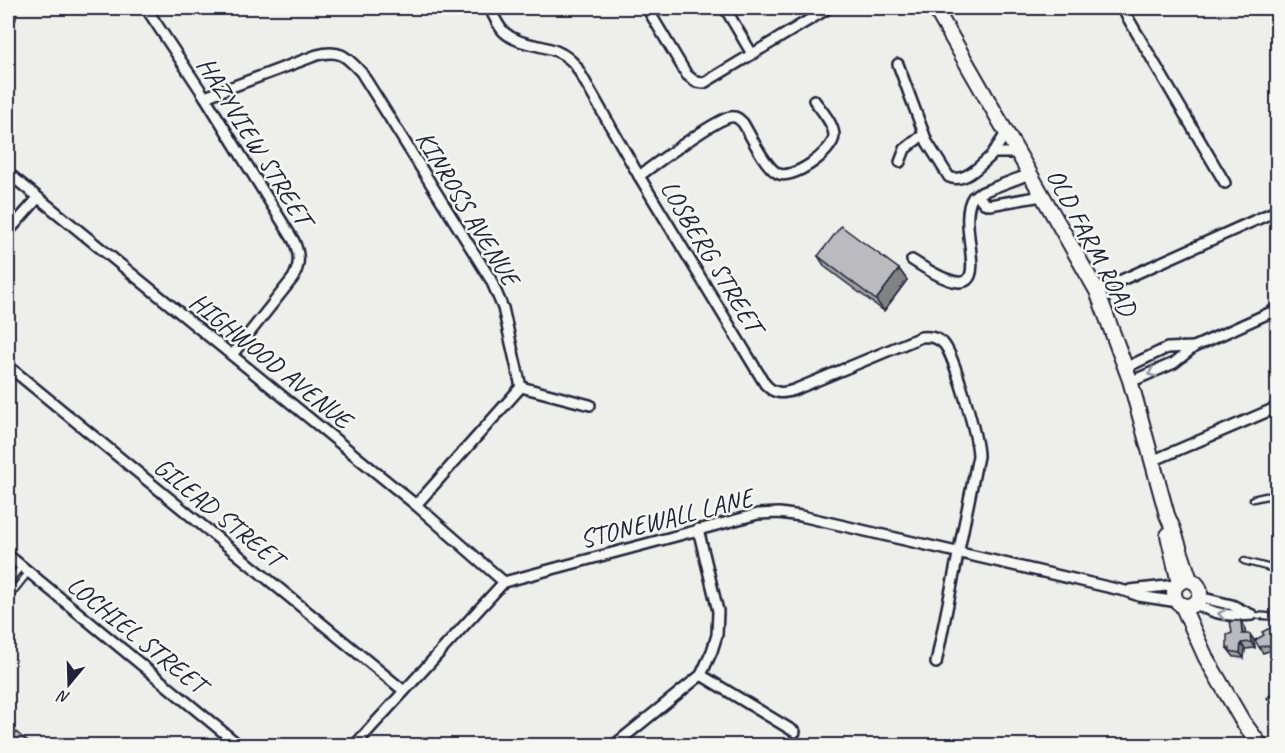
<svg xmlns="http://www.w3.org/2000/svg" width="1285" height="753" font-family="Caveat,sans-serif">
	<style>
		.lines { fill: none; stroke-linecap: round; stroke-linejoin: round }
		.lane-casing { stroke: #22223b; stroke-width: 9 }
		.street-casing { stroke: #22223b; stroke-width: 14 }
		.secondary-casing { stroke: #22223b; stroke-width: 18 }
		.lane { stroke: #f6f6f2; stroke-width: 4.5 }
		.street { stroke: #f6f6f2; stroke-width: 9 }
		.secondary { stroke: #f6f6f2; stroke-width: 14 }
		.wall { fill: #a1a1a4; stroke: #22223b; stroke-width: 1.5 }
		.shaded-wall { fill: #838386; stroke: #22223b; stroke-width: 1.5 }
		.building { fill: #bbbbbf; stroke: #22223b; stroke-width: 1.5 }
		.oneway { stroke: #9797a0 }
		.labels { text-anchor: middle; stroke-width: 5; stroke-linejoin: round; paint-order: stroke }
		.street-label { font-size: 26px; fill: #22223b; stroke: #f6f6f2 }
	</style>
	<rect width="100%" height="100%" fill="#eeeeeb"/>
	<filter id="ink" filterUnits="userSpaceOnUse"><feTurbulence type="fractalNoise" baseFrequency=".0167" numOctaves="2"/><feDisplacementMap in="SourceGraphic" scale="12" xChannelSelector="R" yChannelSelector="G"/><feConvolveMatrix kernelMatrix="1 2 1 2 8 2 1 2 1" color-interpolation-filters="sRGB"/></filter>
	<g filter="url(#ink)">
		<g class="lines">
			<defs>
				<g id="lane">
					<polyline points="1253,499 1266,496 1278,497"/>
					<polyline points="1244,561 1278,570"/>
					<polyline points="8,583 21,567"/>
					<polyline points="8,598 28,573"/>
					<polyline points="1252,615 1278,617"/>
				</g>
				<g id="street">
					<path d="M146 8 205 97 294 241C300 255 300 265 293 278L232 355"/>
					<path d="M489 8C494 15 497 25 504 32 525 51 556 40 576 66L639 176 765 384C774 394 782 394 794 390L921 337C929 336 937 337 943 343 954 353 978 439 978 456L936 663"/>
					<polyline points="647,8 687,75 696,82 704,83 829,8"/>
					<polyline points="725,8 752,54"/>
					<polyline points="1122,8 1225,183"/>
					<polyline points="8,15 10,17"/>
					<path d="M898 64 927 142 949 177C964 184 980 165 991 156"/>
					<path d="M205 97 317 55C340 49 346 56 361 72L491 280 503 308 521 387 416 505"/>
					<polyline points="993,153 1007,132"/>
					<polyline points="993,153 1017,153"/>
					<polyline points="900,162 905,149 924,134"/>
					<polyline points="8,173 416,505 504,582"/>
					<path d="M639 176C654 165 717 118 731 117 736 116 739 119 743 123 751 136 764 165 777 173 791 182 833 152 834 136 834 124 821 110 814 100"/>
					<polyline points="977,194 984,203 990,205 1042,196"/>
					<polyline points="8,232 38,198"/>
					<path d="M912 260C1012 325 951 229 973 197 976 193 1021 178 1029 174"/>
					<polyline points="1097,291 1278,210"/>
					<polyline points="8,366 404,691"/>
					<polyline points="1125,368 1167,348 1194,347"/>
					<polyline points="1130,382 1174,363 1194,347 1278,309"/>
					<polyline points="521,387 590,405"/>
					<polyline points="1152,461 1278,407"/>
					<polyline points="8,555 240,746"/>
					<polyline points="1130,590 1176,585"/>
					<polyline points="1199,597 1232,605 1252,615"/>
					<path d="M1195 603C1212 614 1231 617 1252 615"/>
					<polyline points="701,675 795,732"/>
					<polyline points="354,746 504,582 758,514 779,513 801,516 1125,591 1139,596 1178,602"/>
					<polyline points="613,746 701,675 712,651 717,635 718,611 698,529"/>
				</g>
				<g id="secondary">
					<polyline points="935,8 1097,291 1130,380 1167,515 1173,529 1190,580"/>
					<polyline points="1168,535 1179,583"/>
					<circle cx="1187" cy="593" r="13"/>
					<polyline points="1182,605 1206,658 1243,722 1261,746"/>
				</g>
			</defs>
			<use href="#lane" class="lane-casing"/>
			<use href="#street" class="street-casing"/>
			<use href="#secondary" class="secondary-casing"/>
			<use href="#lane" class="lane"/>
			<use href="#street" class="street"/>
			<use href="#secondary" class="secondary"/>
		</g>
		<g class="wall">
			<polygon points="818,256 899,269 907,280 884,311 825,267"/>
			<polygon points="1241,621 1245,627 1245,634 1254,640 1255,648 1245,649 1244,658 1234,657 1227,648 1232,633"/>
			<polygon points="1276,625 1278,628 1278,657 1277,657 1272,650 1263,653 1259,647 1264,635"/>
		</g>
		<g class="shaded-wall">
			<polygon points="899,269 907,280 884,311 876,300"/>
			<polygon points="1241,621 1245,627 1246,640 1242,634"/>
			<polygon points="1250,634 1254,640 1255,648 1251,642"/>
			<polygon points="1241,643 1245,649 1244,658 1240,653"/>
			<polygon points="8,719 11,724 8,729"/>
		</g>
		<g class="building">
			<polygon points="841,226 899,269 876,300 818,256"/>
			<polygon points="1230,621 1241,621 1242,634 1250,634 1251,642 1241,643 1240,653 1230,651 1230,648 1227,648 1227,635 1232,633"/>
			<polygon points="1276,625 1278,629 1278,650 1273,652 1268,645 1259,647 1255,640 1264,635 1262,632"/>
			<polygon points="1278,688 1278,709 1267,698"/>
			<polygon points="16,732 33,746 10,746 8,742"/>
		</g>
		<defs><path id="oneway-chevron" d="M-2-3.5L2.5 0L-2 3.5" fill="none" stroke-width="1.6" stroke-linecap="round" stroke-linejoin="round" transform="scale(1.5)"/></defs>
		<g class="oneway">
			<use href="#oneway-chevron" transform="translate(1152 373) rotate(156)"/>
			<use href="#oneway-chevron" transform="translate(1222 614) rotate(-170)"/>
		</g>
	</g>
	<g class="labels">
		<g class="street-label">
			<text transform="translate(255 141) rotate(58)" y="9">HAZYVIEW STREET</text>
			<text transform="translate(468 208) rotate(59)" y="9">KINROSS AVENUE</text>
			<text transform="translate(1092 242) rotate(62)" y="9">OLD FARM ROAD</text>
			<text transform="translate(712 256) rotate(59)" y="9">LOSBERG STREET</text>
			<text transform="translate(271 360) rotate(39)" y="9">HIGHWOOD AVENUE</text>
			<text transform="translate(219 512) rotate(39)" y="9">GILEAD STREET</text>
			<text transform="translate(666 518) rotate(-14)" y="9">STONEWALL LANE</text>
			<text transform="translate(137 634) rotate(39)" y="9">LOCHIEL STREET</text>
		</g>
	</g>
	<rect width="1285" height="753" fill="none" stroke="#f6f6f2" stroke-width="30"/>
	<rect x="15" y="15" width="1255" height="723" fill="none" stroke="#22223b" stroke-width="2" filter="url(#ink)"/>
	<g transform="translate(69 684) rotate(199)" stroke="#f6f6f2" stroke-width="4.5" paint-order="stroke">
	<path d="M0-4.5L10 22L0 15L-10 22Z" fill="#22223b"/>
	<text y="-9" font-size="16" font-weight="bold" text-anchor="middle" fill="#22223b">N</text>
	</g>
</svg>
